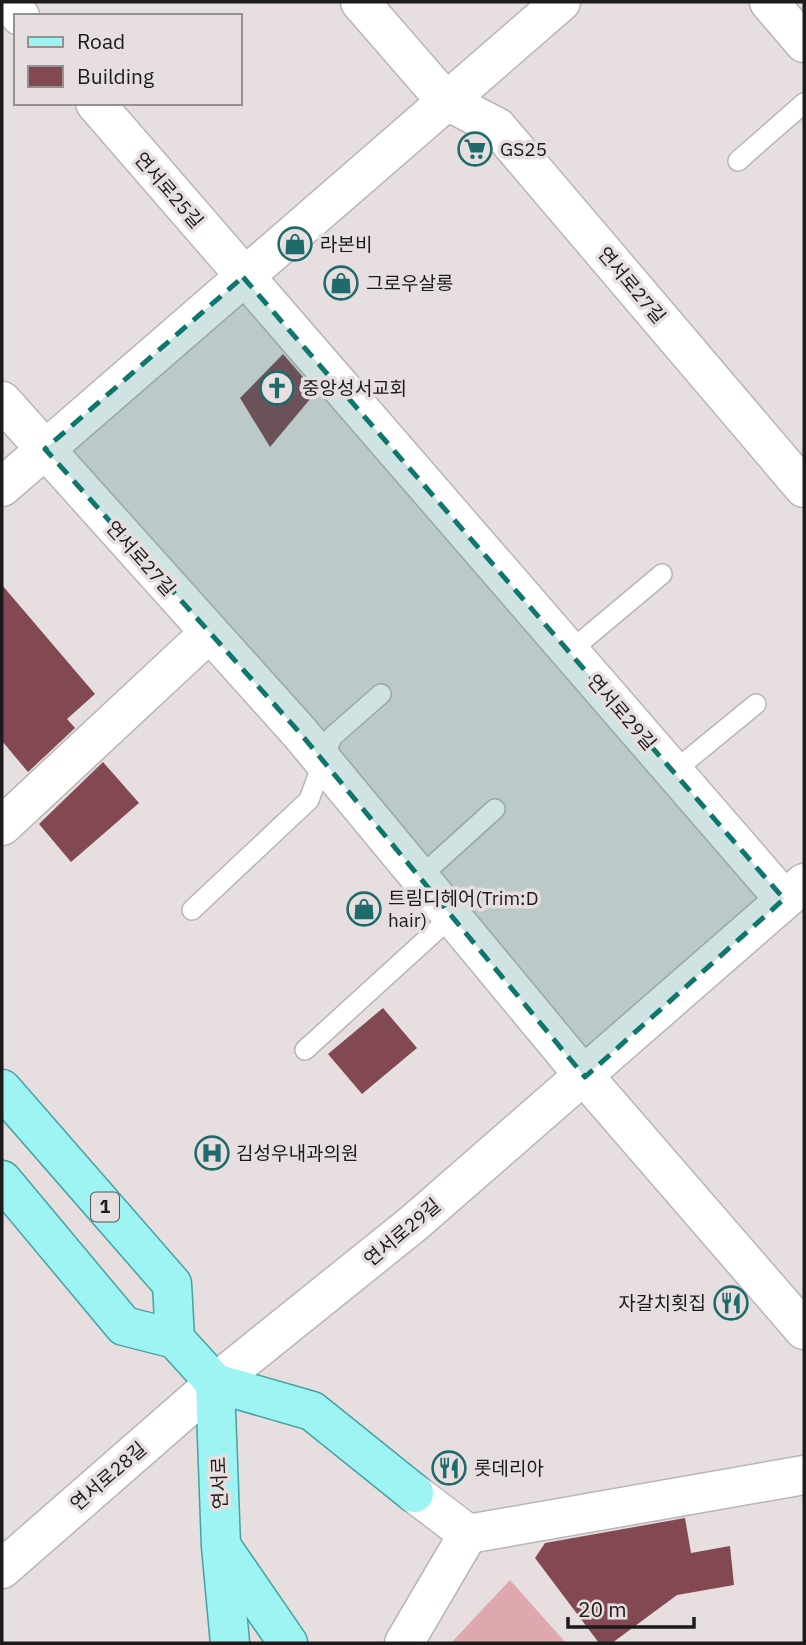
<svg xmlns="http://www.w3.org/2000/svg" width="806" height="1645" font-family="'IBM Plex Sans','Noto Sans KR',sans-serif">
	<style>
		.green { fill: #dfa8af }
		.building { fill: #824953 }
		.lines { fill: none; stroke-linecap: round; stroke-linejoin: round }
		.service-casing { stroke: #bbb4b5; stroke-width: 22 }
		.minor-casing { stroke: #bbb4b5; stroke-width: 41 }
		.primary-casing { stroke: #47a2a2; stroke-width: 41 }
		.service { stroke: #fff; stroke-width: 19 }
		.minor { stroke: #fff; stroke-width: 38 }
		.primary { stroke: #9ef3f3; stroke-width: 38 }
		.marked { fill: #0f766e; fill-opacity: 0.2; stroke: #0f766e; stroke-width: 5; stroke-dasharray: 14 9; stroke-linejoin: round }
		.labels { text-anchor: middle; stroke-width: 7; stroke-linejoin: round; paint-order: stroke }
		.shield { fill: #e6dedf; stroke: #595556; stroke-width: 2 }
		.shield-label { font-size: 18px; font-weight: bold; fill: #1d1a1b }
		.poi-label { font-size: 19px; fill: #1d1a1b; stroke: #e6dedf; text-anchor: start }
		.street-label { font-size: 19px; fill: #1d1a1b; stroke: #e6dedf }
	</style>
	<rect width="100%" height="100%" fill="#e6dedf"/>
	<polygon class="green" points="510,1580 566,1643 451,1643"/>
	<g class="building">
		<polygon points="283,354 316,392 270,447 240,398"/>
		<polygon points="2,585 95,694 67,719 75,728 28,772 2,741"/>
		<polygon points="103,762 139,803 71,862 39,824"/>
		<polygon points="383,1008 417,1048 362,1094 328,1054"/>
		<polygon points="685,1518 691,1553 730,1546 734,1585 677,1595 612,1643 599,1643 535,1558 545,1543"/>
	</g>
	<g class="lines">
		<defs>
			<g id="service">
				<polyline points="738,161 804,103"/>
				<polyline points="569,652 662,574"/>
				<polyline points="673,772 756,704"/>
				<polyline points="420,877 495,809"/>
				<polyline points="192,910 309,800 332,737 381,694"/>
				<polyline points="305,1050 452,916"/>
			</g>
			<g id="minor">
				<polyline points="8,2 20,16"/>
				<polyline points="360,2 445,100 497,127 804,488"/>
				<polyline points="769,2 804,43"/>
				<polyline points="95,103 784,899"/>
				<polyline points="2,401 300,733 585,1077 804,1330"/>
				<polyline points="2,487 561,2"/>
				<polyline points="2,826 208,634"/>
				<polyline points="414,1493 468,1534 804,1475"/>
				<polyline points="2,1569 215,1383 414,1223 804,883"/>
				<polyline points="404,1643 468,1534"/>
			</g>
			<g id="primary">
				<polyline points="2,1089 172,1284 175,1339"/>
				<polyline points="2,1180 124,1326 175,1339 215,1383 221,1546 230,1643"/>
				<polyline points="215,1383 312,1411 414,1493"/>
				<polyline points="222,1547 288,1643"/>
			</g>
		</defs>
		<use href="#service" class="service-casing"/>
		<use href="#minor" class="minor-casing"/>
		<use href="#primary" class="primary-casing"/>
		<use href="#service" class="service"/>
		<use href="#minor" class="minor"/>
		<use href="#primary" class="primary"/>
	</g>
	<path class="marked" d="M243 277 784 899 585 1077 300 733 45 449Z"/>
	<defs>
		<symbol id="supermarket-ring" viewBox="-11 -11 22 22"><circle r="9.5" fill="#e6dedf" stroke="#1f6b6c" stroke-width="1.5"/><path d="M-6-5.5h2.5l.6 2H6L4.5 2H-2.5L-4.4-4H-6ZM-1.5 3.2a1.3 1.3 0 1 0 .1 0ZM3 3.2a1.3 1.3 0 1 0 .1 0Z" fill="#1f6b6c"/></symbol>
		<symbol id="shop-ring" viewBox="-11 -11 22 22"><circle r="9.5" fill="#e6dedf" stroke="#1f6b6c" stroke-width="1.5"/><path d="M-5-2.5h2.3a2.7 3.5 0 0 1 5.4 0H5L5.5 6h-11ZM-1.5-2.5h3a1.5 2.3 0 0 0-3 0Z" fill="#1f6b6c"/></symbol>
		<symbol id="church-ring" viewBox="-11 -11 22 22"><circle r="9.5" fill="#e6dedf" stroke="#1f6b6c" stroke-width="1.5"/><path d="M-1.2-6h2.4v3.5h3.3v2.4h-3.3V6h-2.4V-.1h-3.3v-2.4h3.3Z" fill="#1f6b6c"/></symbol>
		<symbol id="hospital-ring" viewBox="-11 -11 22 22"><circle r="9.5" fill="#e6dedf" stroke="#1f6b6c" stroke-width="1.5"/><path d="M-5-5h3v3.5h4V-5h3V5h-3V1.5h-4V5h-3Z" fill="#1f6b6c"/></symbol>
		<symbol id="restaurant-ring" viewBox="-11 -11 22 22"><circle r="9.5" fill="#e6dedf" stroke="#1f6b6c" stroke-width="1.5"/><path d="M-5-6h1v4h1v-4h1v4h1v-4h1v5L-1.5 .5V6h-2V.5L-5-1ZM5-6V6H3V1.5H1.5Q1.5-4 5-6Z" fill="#1f6b6c"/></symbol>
	</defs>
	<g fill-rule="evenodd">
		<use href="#supermarket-ring" x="456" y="130" width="38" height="38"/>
		<use href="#shop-ring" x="276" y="225" width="38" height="38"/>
		<use href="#shop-ring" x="322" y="264" width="38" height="38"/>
		<use href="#church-ring" x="258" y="369" width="38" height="38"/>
		<use href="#shop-ring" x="345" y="890" width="38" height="38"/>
		<use href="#hospital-ring" x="193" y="1134" width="38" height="38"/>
		<use href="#restaurant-ring" x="712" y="1284" width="38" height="38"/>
		<use href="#restaurant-ring" x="430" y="1449" width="38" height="38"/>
	</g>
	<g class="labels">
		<rect class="shield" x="91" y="1192.5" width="28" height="29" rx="5"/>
		<g class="shield-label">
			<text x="105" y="1213">1</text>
		</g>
		<g class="poi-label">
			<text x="500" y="156">GS25</text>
			<text x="320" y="251">라본비</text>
			<text x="366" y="290">그로우살롱</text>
			<text x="302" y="395">중앙성서교회</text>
			<text x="388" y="905">트림디헤어(Trim:D<tspan x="388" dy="22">hair)</tspan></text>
			<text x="236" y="1160">김성우내과의원</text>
			<text x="706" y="1310" text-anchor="end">자갈치횟집</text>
			<text x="474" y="1475">롯데리아</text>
		</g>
		<g class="street-label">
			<text transform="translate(169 190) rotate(49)" y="7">연서로25길</text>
			<text transform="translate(632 285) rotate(50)" y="7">연서로27길</text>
			<text transform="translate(141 558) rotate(48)" y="7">연서로27길</text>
			<text transform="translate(622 712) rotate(49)" y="7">연서로29길</text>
			<text transform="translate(402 1232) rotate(-40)" y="7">연서로29길</text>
			<text transform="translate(108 1476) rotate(-41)" y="7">연서로28길</text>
			<text transform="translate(219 1483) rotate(-92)" y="7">연서로</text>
		</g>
	</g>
	<rect width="806" height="1645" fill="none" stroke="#1d1a1b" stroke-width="7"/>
	<rect x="14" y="14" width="228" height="91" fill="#e6dedf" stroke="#969091" stroke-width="2"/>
	<rect x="28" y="37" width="35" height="10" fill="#9ef3f3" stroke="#969091" stroke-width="2"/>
	<text x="77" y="49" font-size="21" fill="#1d1a1b">Road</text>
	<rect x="28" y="66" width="35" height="21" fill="#824953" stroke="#969091" stroke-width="2"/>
	<text x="77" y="84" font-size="21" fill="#1d1a1b">Building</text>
	<path d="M568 1617v10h126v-10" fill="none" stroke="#1d1a1b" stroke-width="3.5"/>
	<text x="578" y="1617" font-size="21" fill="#1d1a1b" stroke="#e6dedf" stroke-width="5" paint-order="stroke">20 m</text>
</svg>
